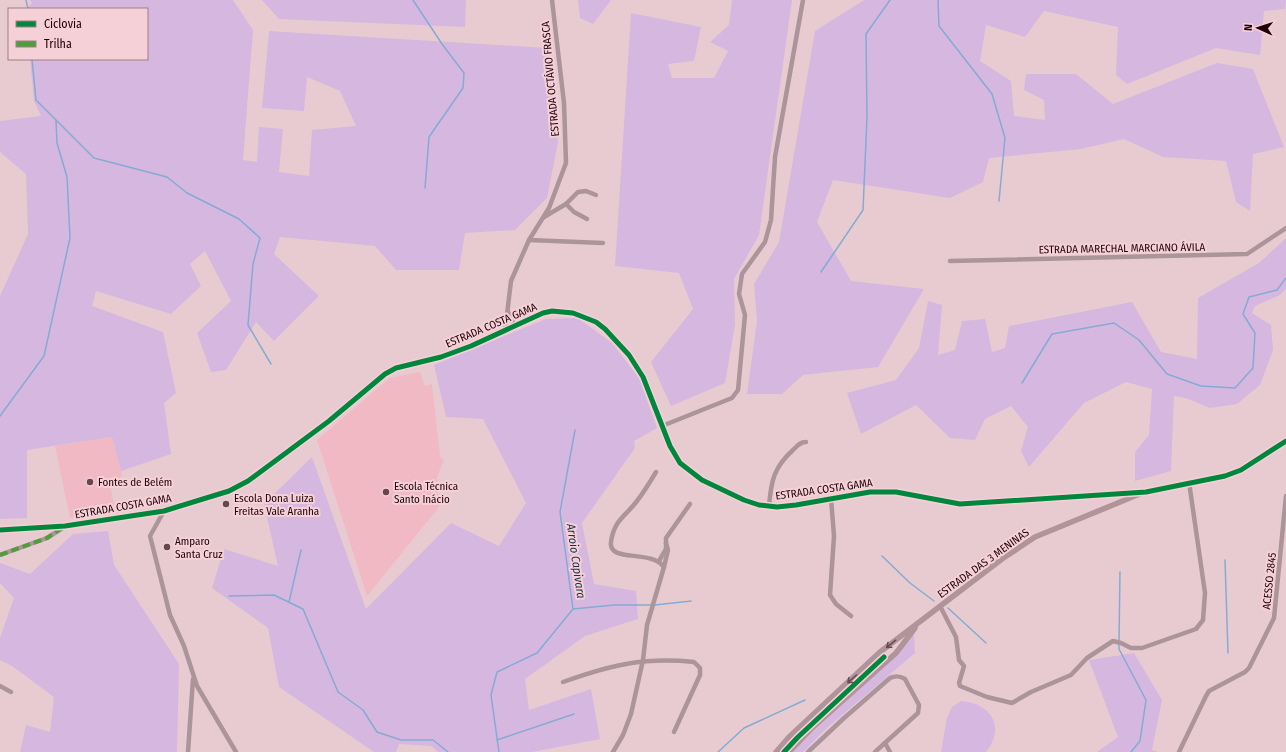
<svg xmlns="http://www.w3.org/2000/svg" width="1286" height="752" font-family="'Fira Sans Condensed',sans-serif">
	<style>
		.built { fill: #f1b9c4 }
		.green { fill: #d6b7e0 }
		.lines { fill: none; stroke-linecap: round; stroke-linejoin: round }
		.stream { stroke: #85abd4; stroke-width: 1.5 }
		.minor { stroke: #ac959a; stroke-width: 4.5 }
		.major { stroke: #b0949a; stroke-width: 5.5 }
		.quiet { stroke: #4f9e3e; stroke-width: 4; stroke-dasharray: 8 4; stroke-linecap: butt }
		.cycleway-casing { stroke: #f6d0d7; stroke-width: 8 }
		.cycleway { stroke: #00873e; stroke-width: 5 }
		.oneway { stroke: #674b52 }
		.poi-dot { fill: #65484f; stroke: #f6d0d7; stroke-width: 1.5 }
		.labels { text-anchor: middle; stroke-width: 4; stroke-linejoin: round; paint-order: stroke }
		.street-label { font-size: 11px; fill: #1e0209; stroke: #f6d0d7 }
		.poi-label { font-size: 11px; fill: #1e0209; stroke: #f6d0d7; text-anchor: start }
		.water-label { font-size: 12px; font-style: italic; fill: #15324a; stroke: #f6d0d7 }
	</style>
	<rect width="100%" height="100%" fill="#e8cbd0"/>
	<g class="built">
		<polygon points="420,372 425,386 432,384 440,457 444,460 437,477 439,507 367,596 317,440 390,378"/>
		<polygon points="112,437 122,475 111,489 115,511 70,518 55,446"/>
	</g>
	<g class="green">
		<polygon points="30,0 233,0 253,30 243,160 257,162 259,127 283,129 279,172 309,176 312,130 356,126 340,91 307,77 304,111 262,108 269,31 547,48 558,142 547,198 515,230 465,233 459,270 396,270 375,246 280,237 274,254 319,296 274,341 256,322 226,370 211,372 197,333 231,301 205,251 190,264 201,286 171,314 96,291 92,306 163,332 176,393 164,403 171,454 121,471 112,437 27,450 27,518 0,519 0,296 28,234 26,174 0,152 0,121 41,116 34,101 30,59 147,59 147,9 26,9 32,3"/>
		<polygon points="262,0 466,0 465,27 279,19"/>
		<polygon points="578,0 611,0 593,24 580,18"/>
		<polygon points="732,0 792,0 759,235 734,279 735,325 725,383 671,406 651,362 693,309 679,273 615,266 631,13 701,27 694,61 668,64 672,78 714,78 728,51 710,42 729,25"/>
		<polygon points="864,0 1286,0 1285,9 1264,11 1260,55 1216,48 1127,84 1116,75 1118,27 1044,11 1025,37 986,25 980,61 1011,81 1014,116 1045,120 1044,100 1024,90 1026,74 1076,74 1113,104 1217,63 1253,69 1284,147 1253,154 1250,211 1236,202 1226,161 1163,157 1124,139 1081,149 989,158 983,182 950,198 833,180 817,222 851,281 924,289 878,367 803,375 782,394 747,394 757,321 754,284 779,242 815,31"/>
		<polygon points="1286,238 1286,289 1280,295 1255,306 1252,313 1271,325 1273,350 1260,385 1237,404 1210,408 1186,398 1174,396 1171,471 1135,481 1135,452 1149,435 1152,389 1126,382 1084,403 1029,467 1021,451 1028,427 1011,406 985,419 975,440 950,438 916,405 861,434 847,393 896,380 919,348 928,301 942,305 938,355 955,350 962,321 985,319 992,352 1005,348 1009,326 1132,302 1161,352 1197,359 1198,298 1259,263"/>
		<polygon points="578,318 612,343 639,378 657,428 634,441 635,448 582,523 594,584 636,591 638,619 585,636 525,679 529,710 591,689 600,739 532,752 438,752 431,746 399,744 396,752 374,752 279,687 268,628 212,588 224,549 278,566 264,504 312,457 366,609 451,523 499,546 526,503 483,419 446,417 434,365 546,319"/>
		<polygon points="108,531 114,565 179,664 177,752 20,752 26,725 50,732 54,697 12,666 0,660 0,638 14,598 0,583 0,563 30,574 73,534"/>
		<polygon points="914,634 915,653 828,727 803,752 792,752"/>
		<polygon points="1134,653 1162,700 1152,750 1158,752 1097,752 1118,737 1089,660"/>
		<polygon points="883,655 886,655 887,658 786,752 779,752 806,723"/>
		<path d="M961 701C991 703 1006 727 986 752H941L947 718 952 707Z"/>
	</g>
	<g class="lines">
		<g class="stream">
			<polyline points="26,0 28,9"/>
			<polyline points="413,0 442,44 464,73 463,88 429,137 425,188"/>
			<polyline points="938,0 939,26 992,94 1005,138 999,201"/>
			<polyline points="32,59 36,100 94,158 167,177 187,193 239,219 260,238 253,264 248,325 271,364"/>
			<polyline points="821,272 863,210 867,117 866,34 890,0"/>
			<polyline points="1022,383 1052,334 1114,323 1139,340 1167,374 1201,386 1235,388 1253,368 1255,333 1243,314 1249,297 1277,290 1286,278"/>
			<polyline points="0,416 44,356 70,238 67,177 57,143 56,121"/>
			<polyline points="882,556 910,583 934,601"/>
			<polyline points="1225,560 1228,653"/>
			<polyline points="229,596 274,595 303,609 338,692 363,710 377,732 401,740 433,740 448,752"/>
			<polyline points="289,602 301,550"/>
			<polyline points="655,605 691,601"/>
			<polyline points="948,608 986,643"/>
			<polyline points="573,609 614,605 651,605"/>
			<polyline points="1119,641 1120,572"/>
			<polyline points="1119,644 1119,649 1146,700 1140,741 1131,752"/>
			<polyline points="497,740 574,714"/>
			<polyline points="499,752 491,695 497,672 537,653 573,609 560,512 575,430"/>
			<polyline points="718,752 744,728 805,700"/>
		</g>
		<g class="minor">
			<polyline points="566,204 574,212 587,219"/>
			<polyline points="544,217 566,204 578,192 586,191 596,195"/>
			<polyline points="529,240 603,243"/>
			<polyline points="950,261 1247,254 1286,228"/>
			<polyline points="508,312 515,326"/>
			<polyline points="505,331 511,281 529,240 549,208 566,163 564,103 552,0"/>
			<polyline points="662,426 732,398 738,390 745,315 739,294 742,274 765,242 771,220 775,157 803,0"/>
			<path d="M656 472C650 482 644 492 637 501 625 517 614 520 611 542 608 563 651 549 664 567"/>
			<polyline points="831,498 834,536 830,595 836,604 851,616"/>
			<path d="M769 506C771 481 774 467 793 450 797 446 800 442 806 442"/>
			<polyline points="164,511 150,536 170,615 184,646 197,686 236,752"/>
			<polyline points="0,555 47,538 64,527"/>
			<polyline points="659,561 666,549 666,538 690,504"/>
			<polyline points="940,606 956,637 959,660 964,666 959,683 960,686 987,697 1012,703 1031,692 1071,675 1087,658 1113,641 1121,643 1131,648 1142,648 1196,629 1203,620 1205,593 1189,482"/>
			<path d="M563 682C611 665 643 657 694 662L700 668V675L674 732"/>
			<polyline points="0,686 11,692"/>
			<polyline points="885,743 890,752"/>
			<polyline points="188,752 193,679"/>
			<polyline points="613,752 623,735 631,714 643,660 647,625 664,567 668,550 666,543"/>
			<path d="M808 752 843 719 890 678C896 675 900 676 905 679L919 705 918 713 875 752"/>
			<polyline points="1179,752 1206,696 1209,691 1245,672 1249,668 1274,618 1286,496"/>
		</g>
		<g class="major">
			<polyline points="0,530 65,526 164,511 229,491 248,481 329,421 385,374 396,368 441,357 471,346 543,313 552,311 573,313 596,322 605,329 629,355 643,377 670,446 680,463 702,480 744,500 759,505 777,507 796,505 870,492 896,492 960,504 1146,492 1225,476 1241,470 1286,441"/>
			<polyline points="776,752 789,737 880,652 1002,559 1035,537 1142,493"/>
			<polyline points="789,752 811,729 896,653 915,628"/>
		</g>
		<polyline class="quiet" points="0,555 47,538 62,528"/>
		<defs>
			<g id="cycleway">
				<polyline points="0,530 65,526 164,511 229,491 248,481 329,421 385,374 396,368 441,357 471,346 543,313 552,311 573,313 596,322 605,329 629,355 643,377 670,446 680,463 702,480 744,500 759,505 777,507 796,505 870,492 896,492 960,504 1146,492 1225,476 1241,470 1286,441"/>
				<polyline points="784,752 798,737 884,657"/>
			</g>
		</defs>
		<use href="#cycleway" class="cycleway-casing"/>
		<use href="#cycleway" class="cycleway"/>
	</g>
	<defs><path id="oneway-shaft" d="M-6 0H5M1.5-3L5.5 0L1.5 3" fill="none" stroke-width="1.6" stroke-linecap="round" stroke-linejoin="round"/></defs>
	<g class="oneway">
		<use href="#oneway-shaft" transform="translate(891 644) rotate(141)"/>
		<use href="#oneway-shaft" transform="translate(852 679) rotate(138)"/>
	</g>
	<g class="poi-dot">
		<circle cx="90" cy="482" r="4"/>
		<circle cx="386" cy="492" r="4"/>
		<circle cx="226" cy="504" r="4"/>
		<circle cx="167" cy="547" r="4"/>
	</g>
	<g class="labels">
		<g class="street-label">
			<text transform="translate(550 79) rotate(-95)" y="4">ESTRADA OCTÁVIO FRASCA</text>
			<text transform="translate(1122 248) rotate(-1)" y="4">ESTRADA MARECHAL MARCIANO ÁVILA</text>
			<text transform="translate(491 325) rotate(-23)" y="4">ESTRADA COSTA GAMA</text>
			<text transform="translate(824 489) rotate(-8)" y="4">ESTRADA COSTA GAMA</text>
			<text transform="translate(123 506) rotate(-10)" y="4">ESTRADA COSTA GAMA</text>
			<text transform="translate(983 563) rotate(-36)" y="4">ESTRADA DAS 3 MENINAS</text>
			<text transform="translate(1269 581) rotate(-84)" y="4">ACESSO 2845</text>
		</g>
		<g class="poi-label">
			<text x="98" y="486">Fontes de Belém</text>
			<text x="394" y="490">Escola Técnica<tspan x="394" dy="13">Santo Inácio</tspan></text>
			<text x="234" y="502">Escola Dona Luiza<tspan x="234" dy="13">Freitas Vale Aranha</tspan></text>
			<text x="175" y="545">Amparo<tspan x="175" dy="13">Santa Cruz</tspan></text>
		</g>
		<g class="water-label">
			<text transform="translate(576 561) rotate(82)" y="4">Arroio Capivara</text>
		</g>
	</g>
	<rect x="8" y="8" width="140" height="52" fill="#f6d0d7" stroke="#a07e85"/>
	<rect x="16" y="21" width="20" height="6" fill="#00873e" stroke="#a07e85"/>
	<text x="44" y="28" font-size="12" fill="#1e0209">Ciclovia</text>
	<rect x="16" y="41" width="20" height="6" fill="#4f9e3e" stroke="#a07e85"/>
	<text x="44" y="48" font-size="12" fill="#1e0209">Trilha</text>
	<g transform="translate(1258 28) rotate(273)" stroke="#f6d0d7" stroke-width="3" paint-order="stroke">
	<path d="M0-3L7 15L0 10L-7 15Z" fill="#1e0209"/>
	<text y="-6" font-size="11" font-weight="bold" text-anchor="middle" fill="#1e0209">N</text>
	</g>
</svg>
